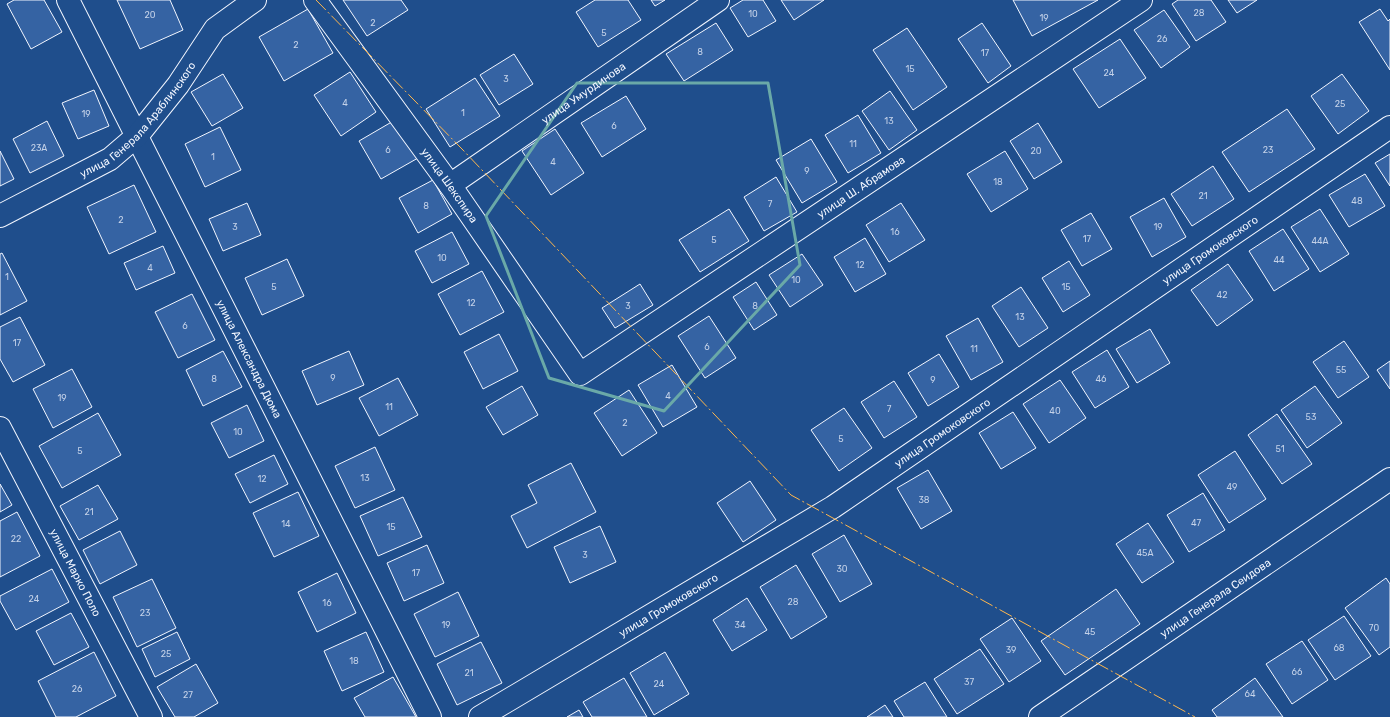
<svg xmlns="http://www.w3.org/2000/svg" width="1390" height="717" font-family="Rubik,sans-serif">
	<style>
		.building { fill: #3563a3; stroke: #f2f6ff }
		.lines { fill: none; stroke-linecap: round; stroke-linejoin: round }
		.minor-casing { stroke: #f2f6ff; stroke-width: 24 }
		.minor { stroke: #1f4e8c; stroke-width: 22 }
		.power { stroke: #ffb74d; stroke-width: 1; stroke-dasharray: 14 3 2 3; stroke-linecap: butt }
		.marked { fill: none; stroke: #6aa9a8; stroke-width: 3; stroke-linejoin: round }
		.labels { text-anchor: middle; stroke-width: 3; stroke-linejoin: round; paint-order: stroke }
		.number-label { font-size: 9px; fill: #c3d1e8 }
		.street-label { font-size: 11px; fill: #f2f6ff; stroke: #1f4e8c }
	</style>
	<rect width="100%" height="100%" fill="#1f4e8c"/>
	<g class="building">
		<polygon points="14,0 44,0 62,32 31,49 7,4"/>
		<polygon points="117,0 170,0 183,30 140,49"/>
		<polygon points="343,0 401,0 408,10 367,36"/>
		<polygon points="595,0 628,0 641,20 598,47 576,12"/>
		<polygon points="651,0 665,0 655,6"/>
		<polygon points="743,0 763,0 776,21 748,37 730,8"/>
		<polygon points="781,0 824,0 794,20"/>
		<polygon points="1013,0 1098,0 1032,36"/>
		<polygon points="1178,0 1211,0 1226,22 1196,41 1172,4"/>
		<polygon points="1228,0 1257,0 1237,13"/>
		<polygon points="308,9 333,53 284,81 259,37"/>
		<polygon points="1380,9 1388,21 1390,19 1390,70 1359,22"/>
		<polygon points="1164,10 1190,47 1161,68 1134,30"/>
		<polygon points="716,23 733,50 684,81 666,54"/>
		<polygon points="982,23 1011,66 988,83 958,39"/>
		<polygon points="907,28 947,87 913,110 873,50"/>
		<polygon points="1120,39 1146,78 1099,108 1073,69"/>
		<polygon points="514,54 533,84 499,105 480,75"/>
		<polygon points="350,72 376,112 341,136 314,95"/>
		<polygon points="223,74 243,108 212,126 191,92"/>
		<polygon points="1342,74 1369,111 1338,134 1311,96"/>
		<polygon points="475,78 500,116 450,147 426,109"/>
		<polygon points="94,90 109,126 78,139 62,103"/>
		<polygon points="890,91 917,130 889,150 862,111"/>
		<polygon points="626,96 646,129 602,157 581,123"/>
		<polygon points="1287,109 1315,149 1249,192 1222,152"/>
		<polygon points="858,115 881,153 848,173 825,135"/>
		<polygon points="395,120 418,158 381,179 359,141"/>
		<polygon points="47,121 64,156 30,173 13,139"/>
		<polygon points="1038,123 1062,162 1034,179 1010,141"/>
		<polygon points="220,127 241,170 205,187 185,144"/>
		<polygon points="555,129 584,173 551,195 522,151"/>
		<polygon points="811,139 837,182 802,203 776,160"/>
		<polygon points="0,151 14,179 0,186"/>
		<polygon points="1005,151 1028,189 991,212 967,174"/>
		<polygon points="1390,154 1390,186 1375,163"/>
		<polygon points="1213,166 1234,199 1192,226 1171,194"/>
		<polygon points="1365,174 1385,206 1349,227 1329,195"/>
		<polygon points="776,177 797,212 764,231 744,197"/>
		<polygon points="433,180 452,214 418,233 399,198"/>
		<polygon points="134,185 156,232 109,254 87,207"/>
		<polygon points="1164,198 1186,237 1152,257 1130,217"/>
		<polygon points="247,203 261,235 223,251 209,219"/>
		<polygon points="901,203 925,240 889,262 866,225"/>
		<polygon points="729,209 749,241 700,272 679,240"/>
		<polygon points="1320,209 1349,254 1320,272 1291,227"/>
		<polygon points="1091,213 1112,249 1082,266 1061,230"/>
		<polygon points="1283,229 1309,269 1274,291 1249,251"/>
		<polygon points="452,232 469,264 432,283 415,251"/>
		<polygon points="865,238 886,274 855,292 834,257"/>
		<polygon points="163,246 175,273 136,290 124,263"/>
		<polygon points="2,253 27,301 0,315 0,254"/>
		<polygon points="802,254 823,285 790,307 769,275"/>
		<polygon points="287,259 304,296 262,315 245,278"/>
		<polygon points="1069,261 1090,295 1063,312 1042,278"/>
		<polygon points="1228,264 1253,300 1217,326 1191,290"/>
		<polygon points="482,271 504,312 460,335 438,294"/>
		<polygon points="756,282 777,315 754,330 733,297"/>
		<polygon points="640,284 653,305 615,328 602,308"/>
		<polygon points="1021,287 1048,328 1019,347 992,306"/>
		<polygon points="192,294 215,340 178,358 155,312"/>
		<polygon points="709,316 736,358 705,378 678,336"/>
		<polygon points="20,317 45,365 13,382 0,359 0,327"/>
		<polygon points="978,318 1003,362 971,380 946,336"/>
		<polygon points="1150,329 1170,363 1137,383 1116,349"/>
		<polygon points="499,334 518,371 483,389 464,352"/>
		<polygon points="1344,341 1369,377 1338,398 1313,362"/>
		<polygon points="1107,350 1129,387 1095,408 1072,372"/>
		<polygon points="223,351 242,387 203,406 186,370"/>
		<polygon points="349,351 364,385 317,405 302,371"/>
		<polygon points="939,354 959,387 928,406 908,373"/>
		<polygon points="1390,361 1390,389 1377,370"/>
		<polygon points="672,365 697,407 663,427 638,385"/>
		<polygon points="72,369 92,407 53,428 33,389"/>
		<polygon points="398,378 418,415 379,436 359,398"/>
		<polygon points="1060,380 1086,418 1049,443 1023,404"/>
		<polygon points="894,381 917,417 884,438 861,402"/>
		<polygon points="522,386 538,415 503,435 486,407"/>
		<polygon points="1315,386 1342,423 1307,448 1281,410"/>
		<polygon points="629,390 657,433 622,456 594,413"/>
		<polygon points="247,405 264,441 229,458 211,423"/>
		<polygon points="844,408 872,448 839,471 811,430"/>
		<polygon points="1013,412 1036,448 1001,469 979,433"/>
		<polygon points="98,413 121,455 62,488 39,446"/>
		<polygon points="1277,414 1312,464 1282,484 1248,435"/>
		<polygon points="375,447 395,490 355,508 335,466"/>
		<polygon points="1235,451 1266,499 1229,523 1198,475"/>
		<polygon points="274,455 288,484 250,503 235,474"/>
		<polygon points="571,463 596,512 527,548 511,516 537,503 528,485"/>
		<polygon points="928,470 952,511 921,529 897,488"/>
		<polygon points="750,481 776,520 743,542 717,503"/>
		<polygon points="0,484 12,505 0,512"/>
		<polygon points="98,485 118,519 79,540 60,506"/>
		<polygon points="298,492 319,536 274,557 253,513"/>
		<polygon points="1203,493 1225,530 1189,552 1167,515"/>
		<polygon points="403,497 422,537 378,556 360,516"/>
		<polygon points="17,512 40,556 0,577 0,521"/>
		<polygon points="1148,523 1174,562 1142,583 1116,544"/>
		<polygon points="600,526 616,562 570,583 554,547"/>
		<polygon points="120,531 137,565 100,584 83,550"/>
		<polygon points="844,535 872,584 840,602 812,554"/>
		<polygon points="427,545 444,583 404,601 387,563"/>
		<polygon points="796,565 827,617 791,639 760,587"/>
		<polygon points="52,569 69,602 16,630 0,601 0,596"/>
		<polygon points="337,573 356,613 317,632 298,592"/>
		<polygon points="1386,578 1390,584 1390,647 1379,655 1345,608"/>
		<polygon points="152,579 176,628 137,647 113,597"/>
		<polygon points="1116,589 1140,624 1065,675 1041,641"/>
		<polygon points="458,592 479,636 435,657 414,614"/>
		<polygon points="747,598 767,630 732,651 713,620"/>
		<polygon points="71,613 89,647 54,665 36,631"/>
		<polygon points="1344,616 1371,656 1335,680 1308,640"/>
		<polygon points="1012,618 1041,661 1009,682 980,639"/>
		<polygon points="177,632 190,659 155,677 142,649"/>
		<polygon points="366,632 384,672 342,691 324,651"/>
		<polygon points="1302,641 1328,680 1292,704 1266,664"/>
		<polygon points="481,642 502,683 457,705 437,664"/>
		<polygon points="980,649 1004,684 957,714 934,679"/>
		<polygon points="94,652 116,696 76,717 56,717 38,681"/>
		<polygon points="665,652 689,694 654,715 630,673"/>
		<polygon points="196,664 218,703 194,717 175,717 157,687"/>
		<polygon points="393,677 416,717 365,717 354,698"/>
		<polygon points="624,678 647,717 592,717 583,702"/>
		<polygon points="1255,678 1283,717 1217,717 1212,710"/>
		<polygon points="925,682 947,717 904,717 894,701"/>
		<polygon points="885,705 893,717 867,717"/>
		<polygon points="579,710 583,717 567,717"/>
	</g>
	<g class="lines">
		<defs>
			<g id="minor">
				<path id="s1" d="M68 0 430 717"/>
				<path id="s2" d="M315 0 450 185 580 374 1141 0"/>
				<path id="s3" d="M450 185 718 0"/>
				<path id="s4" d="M0 216 110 159 138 135 178 85 215 29 255 0"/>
				<path id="s5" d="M0 428 151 717"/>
				<path id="s6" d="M480 717 833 507 1390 127"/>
				<path id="s7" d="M1040 717 1390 479"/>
			</g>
		</defs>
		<use href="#minor" class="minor-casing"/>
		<use href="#minor" class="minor"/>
		<polyline class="power" points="316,0 462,149 791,495 1195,717"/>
	</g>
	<path class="marked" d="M577 83H768L800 265 664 411 549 378 486 216Z"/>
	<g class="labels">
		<g class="number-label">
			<text x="1199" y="16">28</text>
			<text x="753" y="17">10</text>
			<text x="150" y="18">20</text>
			<text x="1044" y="21">19</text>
			<text x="373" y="26">2</text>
			<text x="604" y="36">5</text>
			<text x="1162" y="42">26</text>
			<text x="296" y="48">2</text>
			<text x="700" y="55">8</text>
			<text x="985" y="56">17</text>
			<text x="910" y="72">15</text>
			<text x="1109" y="76">24</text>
			<text x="506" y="82">3</text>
			<text x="345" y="106">4</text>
			<text x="1340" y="107">25</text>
			<text x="463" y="116">1</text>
			<text x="86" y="117">19</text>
			<text x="889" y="124">13</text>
			<text x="614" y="129">6</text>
			<text x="853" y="147">11</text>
			<text x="39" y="151">23А</text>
			<text x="388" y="153">6</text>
			<text x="1268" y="153">23</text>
			<text x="1036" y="154">20</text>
			<text x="213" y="160">1</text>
			<text x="553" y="165">4</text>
			<text x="807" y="174">9</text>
			<text x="998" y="185">18</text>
			<text x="1203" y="199">21</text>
			<text x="1357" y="204">48</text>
			<text x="770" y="207">7</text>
			<text x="426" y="209">8</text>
			<text x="121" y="223">2</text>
			<text x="235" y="230">3</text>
			<text x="1158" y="230">19</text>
			<text x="895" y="235">16</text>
			<text x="1087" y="242">17</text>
			<text x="714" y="243">5</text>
			<text x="1320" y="244">44А</text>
			<text x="442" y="261">10</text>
			<text x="1279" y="263">44</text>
			<text x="860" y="268">12</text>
			<text x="150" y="271">4</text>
			<text x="7" y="280">1</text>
			<text x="796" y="283">10</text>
			<text x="274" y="290">5</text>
			<text x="1066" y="290">15</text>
			<text x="1222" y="298">42</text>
			<text x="471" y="306">12</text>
			<text x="628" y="309">3</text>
			<text x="755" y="309">8</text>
			<text x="1020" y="320">13</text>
			<text x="185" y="329">6</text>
			<text x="17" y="346">17</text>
			<text x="707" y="350">6</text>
			<text x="974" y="352">11</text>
			<text x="1341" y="373">55</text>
			<text x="333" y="381">9</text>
			<text x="214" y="382">8</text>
			<text x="1101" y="382">46</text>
			<text x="933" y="383">9</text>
			<text x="668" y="399">4</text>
			<text x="62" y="401">19</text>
			<text x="389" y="410">11</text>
			<text x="889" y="412">7</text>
			<text x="1055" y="414">40</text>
			<text x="1311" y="420">53</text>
			<text x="625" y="426">2</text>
			<text x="238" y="435">10</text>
			<text x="841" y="442">5</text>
			<text x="1280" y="452">51</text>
			<text x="80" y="454">5</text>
			<text x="365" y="481">13</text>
			<text x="262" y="482">12</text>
			<text x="1232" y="490">49</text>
			<text x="924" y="503">38</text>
			<text x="89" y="515">21</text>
			<text x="1196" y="526">47</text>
			<text x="286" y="527">14</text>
			<text x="391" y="530">15</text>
			<text x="16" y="542">22</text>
			<text x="1145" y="556">45А</text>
			<text x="585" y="558">3</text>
			<text x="842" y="572">30</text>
			<text x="416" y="576">17</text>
			<text x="34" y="602">24</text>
			<text x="793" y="605">28</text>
			<text x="327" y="606">16</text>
			<text x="145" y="616">23</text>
			<text x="446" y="628">19</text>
			<text x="740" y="628">34</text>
			<text x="1374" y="631">70</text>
			<text x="1090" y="635">45</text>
			<text x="1339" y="651">68</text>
			<text x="1011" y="653">39</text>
			<text x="166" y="657">25</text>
			<text x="354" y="664">18</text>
			<text x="1297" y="675">66</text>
			<text x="469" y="676">21</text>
			<text x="969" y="685">37</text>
			<text x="659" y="687">24</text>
			<text x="77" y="692">26</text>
			<text x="1250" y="697">64</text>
			<text x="188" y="698">27</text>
		</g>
		<g class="street-label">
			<text dy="4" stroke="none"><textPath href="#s3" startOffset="162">улица Умурдинова</textPath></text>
			<text dy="4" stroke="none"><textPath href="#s4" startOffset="171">улица Генерала Араблинского</textPath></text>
			<text dy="4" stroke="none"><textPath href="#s2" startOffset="229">улица Шекспира</textPath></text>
			<text dy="4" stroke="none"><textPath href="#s2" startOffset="796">улица Ш. Абрамова</textPath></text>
			<text dy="4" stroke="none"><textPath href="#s6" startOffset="867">улица Громоковского</textPath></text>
			<text dy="4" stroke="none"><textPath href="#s1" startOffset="402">улица Александра Дюма</textPath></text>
			<text dy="4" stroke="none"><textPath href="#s6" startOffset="543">улица Громоковского</textPath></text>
			<text dy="4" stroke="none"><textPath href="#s5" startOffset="163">улица Марко Поло</textPath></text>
			<text dy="4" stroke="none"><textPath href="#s7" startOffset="212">улица Генерала Сеидова</textPath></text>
			<text dy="4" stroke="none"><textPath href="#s6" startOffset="219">улица Громоковского</textPath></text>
		</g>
	</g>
</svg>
